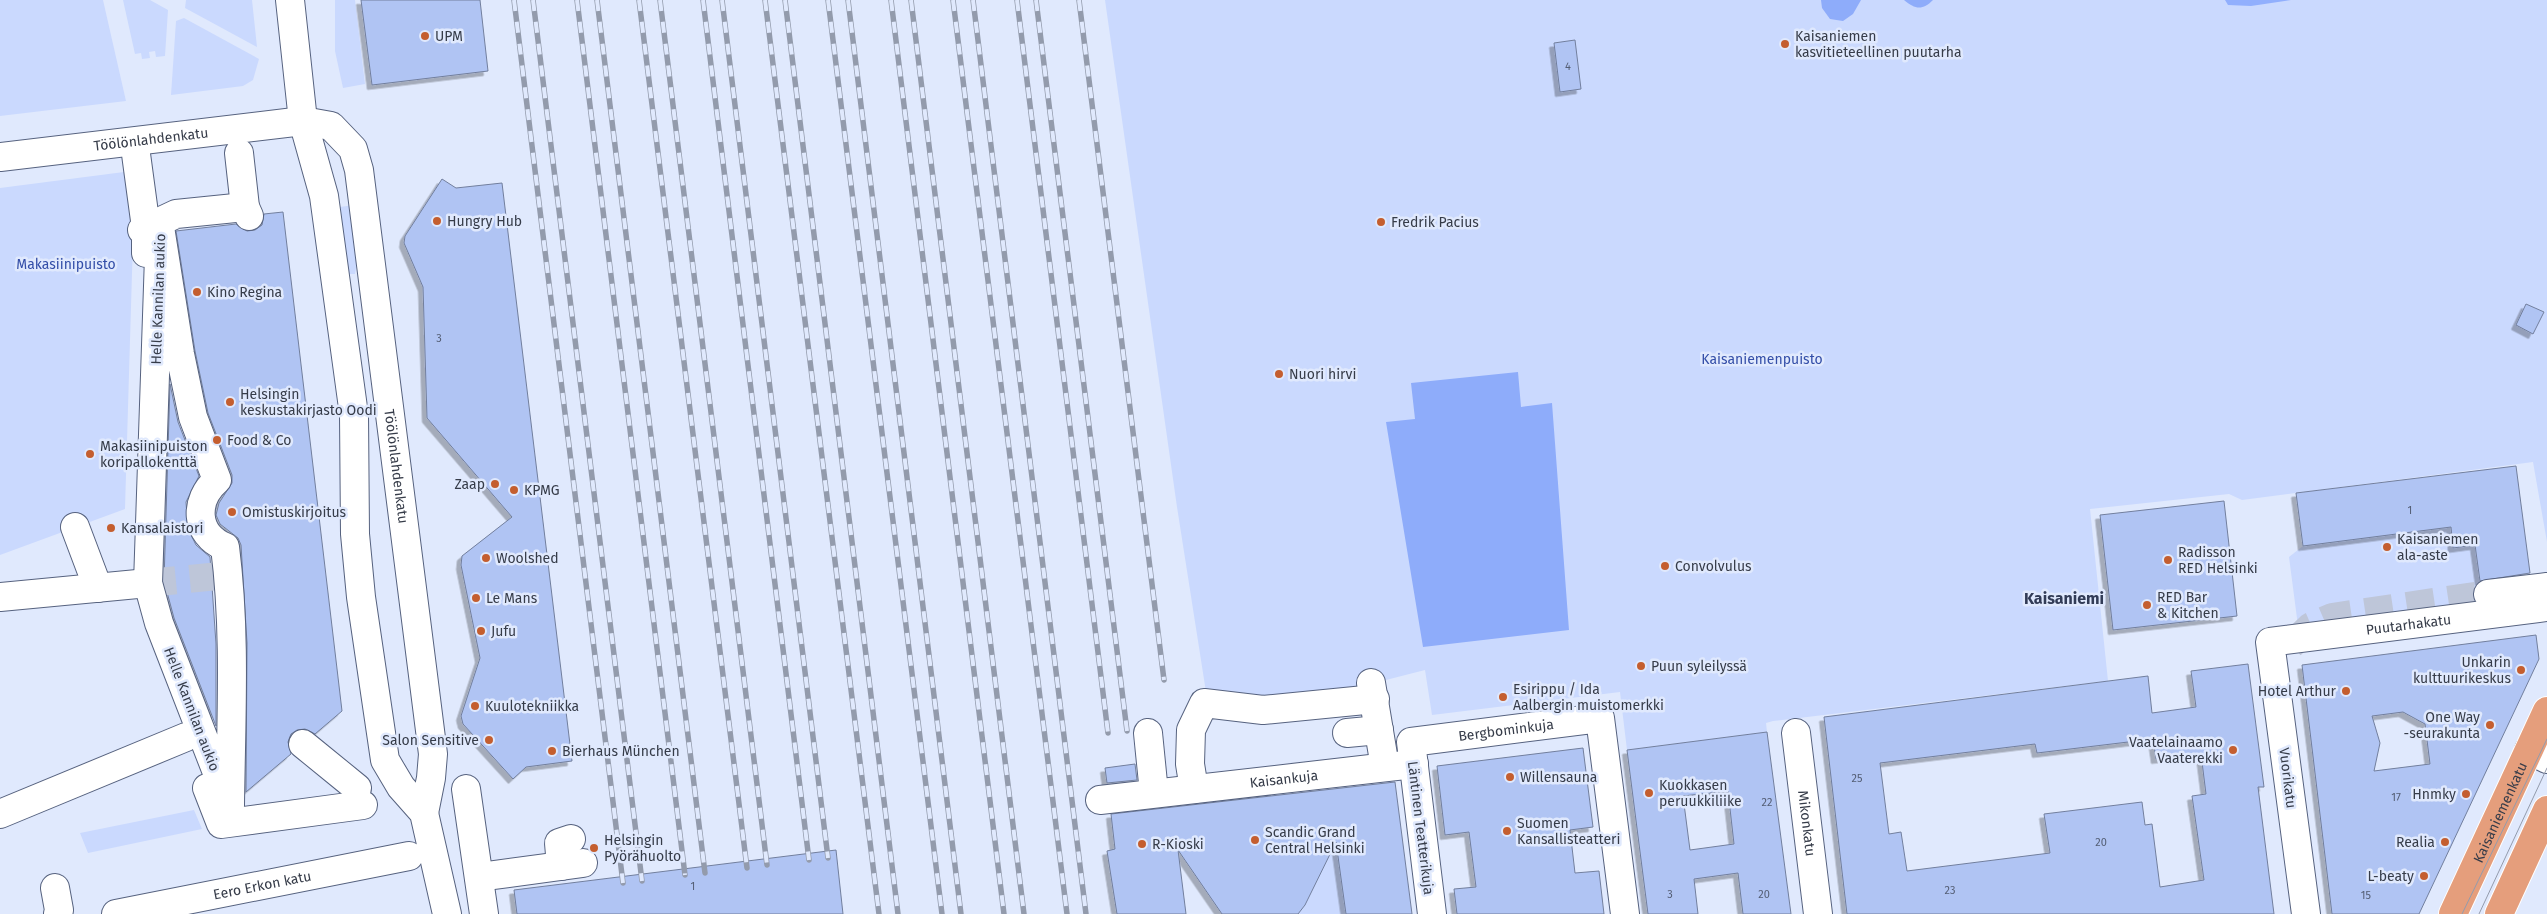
<svg xmlns="http://www.w3.org/2000/svg" width="2547" height="914" font-family="'Fira Sans',sans-serif">
	<style>
		.green { fill: #cad9fe }
		.forest { fill: #91affd }
		.water { fill: #8eacfa }
		.building { fill: #b0c4f3; stroke: #727f9d; fill-rule: evenodd; filter: url(#shadow) }
		.lines { fill: none; stroke-linecap: round; stroke-linejoin: round }
		.minor-tunnel { stroke: #bec6d9; stroke-width: 28; stroke-dasharray: 28 14; stroke-linecap: butt }
		.minor-casing { stroke: #56627f; stroke-width: 30 }
		.major-casing { stroke: #fff; stroke-width: 30 }
		.minor { stroke: #fff; stroke-width: 28 }
		.major { stroke: #e59e7c; stroke-width: 28 }
		.tram { stroke: #939bac; stroke-width: 1 }
		.rail-casing { stroke: #939bac; stroke-width: 5.5 }
		.rail { stroke: #e0e9fd; stroke-width: 4; stroke-dasharray: 11; stroke-linecap: butt }
		.poi-dot { fill: #c45e2f; stroke: #e0e9fd; stroke-width: 2 }
		.labels { text-anchor: middle; stroke-width: 5; stroke-linejoin: round; paint-order: stroke }
		.number-label { font-size: 11px; fill: #545e74 }
		.poi-label { font-size: 14px; fill: #363c49; stroke: #e0e9fd; text-anchor: start }
		.street-label { font-size: 14px; fill: #363c49; stroke: #e0e9fd }
		.park-label { font-size: 14px; fill: #334ea8; stroke: #e0e9fd }
		.quarter-label { font-size: 16px; font-weight: bold; fill: #323c57; stroke: #e0e9fd }
	</style>
	<defs>
		<filter id="shadow"><feDropShadow dx="-4.5" dy="4.5" stdDeviation="0" flood-color="#0004"/></filter>
	</defs>
	<rect width="100%" height="100%" fill="#e0e9fd"/>
	<g class="green">
		<polygon points="0,0 103,0 126,101 0,116"/>
		<polygon points="123,0 150,0 168,10 165,56 156,57 155,51 149,52 150,58 142,59 141,53 135,54"/>
		<polygon points="186,0 252,0 257,47 185,8"/>
		<polygon points="335,0 355,0 365,84 343,88 335,51"/>
		<polygon points="1105,0 2547,0 2547,542 2533,462 2242,500 2229,494 2090,509 2108,681 1773,721 1766,723 1767,732 1627,750 1620,692 1432,715 1425,670 1343,691 1302,699 1206,692 1177,507"/>
		<polygon points="184,18 259,59 253,80 243,86 171,95 176,21"/>
		<polygon points="124,172 133,240 125,509 0,555 0,188"/>
		<polygon points="354,205 358,256 355,274 348,274 340,207"/>
		<polygon points="2451,527 2453,548 2475,545 2480,585 2489,602 2298,626 2289,557 2303,546"/>
		<polygon points="194,810 202,829 88,853 80,833"/>
		<polygon points="1336,836 1346,914 1298,914 1309,897"/>
	</g>
	<polygon class="forest" points="2225,0 2291,0 2251,6 2228,5"/>
	<g class="water">
		<polygon points="1821,0 1861,0 1853,14 1843,21 1830,19 1822,8"/>
		<path d="M1904 0H1933C1922 11 1915 9 1904 0Z"/>
		<polygon points="1518,372 1521,407 1552,403 1569,630 1423,647 1386,422 1415,419 1411,383"/>
	</g>
	<g class="building">
		<polygon points="361,0 480,0 488,71 372,85"/>
		<polygon points="1575,40 1581,89 1560,92 1554,43"/>
		<polygon points="442,179 456,188 502,183 572,761 526,767 513,779 463,724 461,716 480,658 461,565 462,556 512,517 427,418 423,287 404,243 405,236"/>
		<polygon points="283,212 342,711 315,734 305,729 297,730 291,734 288,742 291,754 246,792 247,643 241,545 238,538 220,524 216,515 219,503 232,483 232,475 208,413 195,351 176,231 236,224 247,231 255,230 262,225 264,214"/>
		<polygon points="2526,304 2544,312 2533,334 2516,325"/>
		<polygon points="170,384 178,422 199,476 186,502 188,529 196,545 210,557 216,644 216,726 174,618 164,581"/>
		<polygon points="2516,466 2530,573 2480,581 2475,545 2453,548 2451,527 2303,546 2296,493"/>
		<polygon points="2224,501 2237,616 2113,630 2100,515"/>
		<path d="M2536 635 2539 659 2419 914H2332L2302 665ZM2403 712 2425 724 2430 764 2374 771 2380 743 2372 716Z"/>
		<path d="M2248 664 2264 787H2258L2274 914H1847L1824 717 2148 676 2152 713 2196 707 2191 671ZM2153 739 2156 759 2201 754 2206 794 2192 796 2204 880 2160 887 2152 824 2145 825 2142 802 2044 814 2050 853 1907 871 1901 832 1889 834 1880 763 2035 744 2037 753Z"/>
		<path d="M1767 732 1791 914H1743L1738 873 1694 879 1698 914H1648L1627 750ZM1728 791 1734 844 1690 850 1683 796Z"/>
		<polygon points="1583,748 1593,827 1570,830 1575,873 1599,871 1604,914 1457,914 1454,889 1476,887 1469,832 1445,835 1437,766"/>
		<polygon points="1135,764 1137,780 1107,783 1105,768"/>
		<polygon points="1395,782 1412,914 1346,914 1336,842 1305,905 1298,914 1222,914 1178,850 1186,914 1117,914 1107,851 1115,849 1111,814"/>
		<polygon points="836,850 843,914 517,914 514,890"/>
	</g>
	<g class="lines">
		<g class="minor-tunnel">
			<polyline points="148,583 229,575"/>
			<polyline points="2291,645 2311,626 2332,617 2488,594"/>
		</g>
		<defs>
			<g id="minor">
				<polyline points="290,0 303,121 324,196 354,415 355,534 361,597 385,760 401,787 424,813 447,914"/>
				<polyline points="239,153 245,207 249,216"/>
				<polyline points="136,154 146,228 146,253"/>
				<path id="s1" d="M0 157 303 121 331 126 353 149 359 170 433 754 431 778 424 813"/>
				<path d="M160 227 180 354 193 417 217 480C194 500 194 534 225 547 236 633 231 719 230 806L159 623 148 583Z"/>
				<polyline points="142,230 176,214 245,207"/>
				<polyline points="75,527 98,588"/>
				<polyline points="2488,594 2547,587"/>
				<polyline points="0,597 148,583"/>
				<polyline points="1371,683 1385,767"/>
				<polyline points="1148,733 1154,793"/>
				<polyline points="1347,733 1379,730"/>
				<path id="s2" d="M1796 733 1818 914"/>
				<polyline points="303,744 357,788"/>
				<polyline points="2529,750 2547,759"/>
				<polyline points="207,788 221,824 363,805"/>
				<polyline points="466,789 484,914"/>
				<polyline points="1194,789 1190,764 1191,730 1204,703 1263,710 1375,699"/>
				<path id="s3" d="M1100 800 1414 764"/>
				<polyline points="0,814 186,737"/>
				<polyline points="561,866 559,843 571,839"/>
				<polyline points="479,877 583,863"/>
				<polyline points="55,888 59,910 58,914"/>
				<path id="s4" d="M116 914 409 856"/>
				<path id="s5" d="M1432 914 1411 742 1600 718 1625 914"/>
				<path id="s6" d="M2306 914 2270 642 2547 607"/>
			</g>
			<g id="major">
				<path id="s7" d="M2453 914 2547 711"/>
				<polyline points="2499,914 2547,810"/>
			</g>
		</defs>
		<use href="#minor" class="minor-casing"/>
		<use href="#major" class="major-casing"/>
		<use href="#minor" class="minor"/>
		<use href="#major" class="major"/>
		<g class="tram">
			<polyline points="2462,914 2547,739"/>
			<polyline points="2479,914 2547,768"/>
		</g>
		<defs>
			<g id="rail">
				<polyline points="514,0 623,883"/>
				<polyline points="533,0 642,881"/>
				<polyline points="577,0 685,875"/>
				<polyline points="597,0 705,873"/>
				<polyline points="639,0 747,868"/>
				<polyline points="660,0 767,865"/>
				<polyline points="703,0 809,860"/>
				<polyline points="722,0 828,858"/>
				<polyline points="765,0 879,914"/>
				<polyline points="785,0 898,914"/>
				<polyline points="828,0 942,914"/>
				<polyline points="848,0 961,914"/>
				<polyline points="891,0 1004,914"/>
				<polyline points="911,0 1024,914"/>
				<polyline points="953,0 1067,914"/>
				<polyline points="973,0 1086,914"/>
				<polyline points="1017,0 1108,733"/>
				<polyline points="1036,0 1127,731"/>
				<polyline points="1079,0 1164,680"/>
			</g>
		</defs>
		<use href="#rail" class="rail-casing"/>
		<use href="#rail" class="rail"/>
	</g>
	<g class="poi-dot">
		<circle cx="425" cy="36" r="5"/>
		<circle cx="1785" cy="44" r="5"/>
		<circle cx="437" cy="221" r="5"/>
		<circle cx="1381" cy="222" r="5"/>
		<circle cx="197" cy="292" r="5"/>
		<circle cx="1279" cy="374" r="5"/>
		<circle cx="230" cy="402" r="5"/>
		<circle cx="217" cy="440" r="5"/>
		<circle cx="90" cy="454" r="5"/>
		<circle cx="495" cy="484" r="5"/>
		<circle cx="514" cy="490" r="5"/>
		<circle cx="232" cy="512" r="5"/>
		<circle cx="111" cy="528" r="5"/>
		<circle cx="2387" cy="547" r="5"/>
		<circle cx="486" cy="558" r="5"/>
		<circle cx="2168" cy="560" r="5"/>
		<circle cx="1665" cy="566" r="5"/>
		<circle cx="476" cy="598" r="5"/>
		<circle cx="2147" cy="605" r="5"/>
		<circle cx="481" cy="631" r="5"/>
		<circle cx="1641" cy="666" r="5"/>
		<circle cx="2521" cy="670" r="5"/>
		<circle cx="2346" cy="691" r="5"/>
		<circle cx="1503" cy="697" r="5"/>
		<circle cx="475" cy="706" r="5"/>
		<circle cx="2490" cy="725" r="5"/>
		<circle cx="489" cy="740" r="5"/>
		<circle cx="2233" cy="750" r="5"/>
		<circle cx="552" cy="751" r="5"/>
		<circle cx="1510" cy="777" r="5"/>
		<circle cx="1649" cy="793" r="5"/>
		<circle cx="2466" cy="794" r="5"/>
		<circle cx="1507" cy="831" r="5"/>
		<circle cx="1255" cy="840" r="5"/>
		<circle cx="2445" cy="842" r="5"/>
		<circle cx="1142" cy="844" r="5"/>
		<circle cx="594" cy="848" r="5"/>
		<circle cx="2424" cy="876" r="5"/>
	</g>
	<g class="labels">
		<g class="number-label">
			<text x="1568" y="70">4</text>
			<text x="439" y="342">3</text>
			<text x="2410" y="514">1</text>
			<text x="1857" y="782">25</text>
			<text x="2396" y="801">17</text>
			<text x="1767" y="806">22</text>
			<text x="2101" y="846">20</text>
			<text x="693" y="890">1</text>
			<text x="1950" y="894">23</text>
			<text x="1670" y="898">3</text>
			<text x="1764" y="898">20</text>
			<text x="2366" y="899">15</text>
		</g>
		<g class="poi-label">
			<text x="435" y="41">UPM</text>
			<text x="1795" y="41">Kaisaniemen<tspan x="1795" dy="16">kasvitieteellinen puutarha</tspan></text>
			<text x="447" y="226">Hungry Hub</text>
			<text x="1391" y="227">Fredrik Pacius</text>
			<text x="207" y="297">Kino Regina</text>
			<text x="1289" y="379">Nuori hirvi</text>
			<text x="240" y="399">Helsingin<tspan x="240" dy="16">keskustakirjasto Oodi</tspan></text>
			<text x="227" y="445">Food &amp; Co</text>
			<text x="100" y="451">Makasiinipuiston<tspan x="100" dy="16">koripallokenttä</tspan></text>
			<text x="485" y="489" text-anchor="end">Zaap</text>
			<text x="524" y="495">KPMG</text>
			<text x="242" y="517">Omistuskirjoitus</text>
			<text x="121" y="533">Kansalaistori</text>
			<text x="2397" y="544">Kaisaniemen<tspan x="2397" dy="16">ala-aste</tspan></text>
			<text x="2178" y="557">Radisson<tspan x="2178" dy="16">RED Helsinki</tspan></text>
			<text x="496" y="563">Woolshed</text>
			<text x="1675" y="571">Convolvulus</text>
			<text x="2157" y="602">RED Bar<tspan x="2157" dy="16">&amp; Kitchen</tspan></text>
			<text x="486" y="603">Le Mans</text>
			<text x="491" y="636">Jufu</text>
			<text x="2511" y="667" text-anchor="end">Unkarin<tspan x="2511" dy="16">kulttuurikeskus</tspan></text>
			<text x="1651" y="671">Puun syleilyssä</text>
			<text x="1513" y="694">Esirippu / Ida<tspan x="1513" dy="16">Aalbergin muistomerkki</tspan></text>
			<text x="2336" y="696" text-anchor="end">Hotel Arthur</text>
			<text x="485" y="711">Kuulotekniikka</text>
			<text x="2480" y="722" text-anchor="end">One Way<tspan x="2480" dy="16">-seurakunta</tspan></text>
			<text x="479" y="745" text-anchor="end">Salon Sensitive</text>
			<text x="2223" y="747" text-anchor="end">Vaatelainaamo<tspan x="2223" dy="16">Vaaterekki</tspan></text>
			<text x="562" y="756">Bierhaus München</text>
			<text x="1520" y="782">Willensauna</text>
			<text x="1659" y="790">Kuokkasen<tspan x="1659" dy="16">peruukkiliike</tspan></text>
			<text x="2456" y="799" text-anchor="end">Hnmky</text>
			<text x="1517" y="828">Suomen<tspan x="1517" dy="16">Kansallisteatteri</tspan></text>
			<text x="1265" y="837">Scandic Grand<tspan x="1265" dy="16">Central Helsinki</tspan></text>
			<text x="604" y="845">Helsingin<tspan x="604" dy="16">Pyörähuolto</tspan></text>
			<text x="2435" y="847" text-anchor="end">Realia</text>
			<text x="1152" y="849">R-Kioski</text>
			<text x="2414" y="881" text-anchor="end">L-beaty</text>
		</g>
		<g class="street-label">
			<text dy="5" stroke="none"><textPath href="#s1" startOffset="152">Töölönlahdenkatu</textPath></text>
			<text transform="translate(158 299) rotate(-88)" y="5">Helle Kannilan aukio</text>
			<text dy="5" stroke="none"><textPath href="#s1" startOffset="686">Töölönlahdenkatu</textPath></text>
			<text dy="5" stroke="none"><textPath href="#s6" startOffset="414">Puutarhakatu</textPath></text>
			<text transform="translate(192 709) rotate(69)" y="5">Helle Kannilan aukio</text>
			<text dy="5" stroke="none"><textPath href="#s5" startOffset="269">Bergbominkuja</textPath></text>
			<text dy="5" stroke="none"><textPath href="#s3" startOffset="185">Kaisankuja</textPath></text>
			<text transform="translate(2288 778) rotate(83)" y="5">Vuorikatu</text>
			<text dy="5" stroke="none"><textPath href="#s7" startOffset="112">Kaisaniemenkatu</textPath></text>
			<text dy="5" stroke="none"><textPath href="#s2" startOffset="91">Mikonkatu</textPath></text>
			<text transform="translate(1421 828) rotate(83)" y="5">Läntinen Teatterikuja</text>
			<text dy="5" stroke="none"><textPath href="#s4" startOffset="149">Eero Erkon katu</textPath></text>
		</g>
		<g class="park-label">
			<text x="66" y="269">Makasiinipuisto</text>
			<text x="1762" y="364">Kaisaniemenpuisto</text>
		</g>
		<g class="quarter-label">
			<text x="2064" y="604">Kaisaniemi</text>
		</g>
	</g>
</svg>
